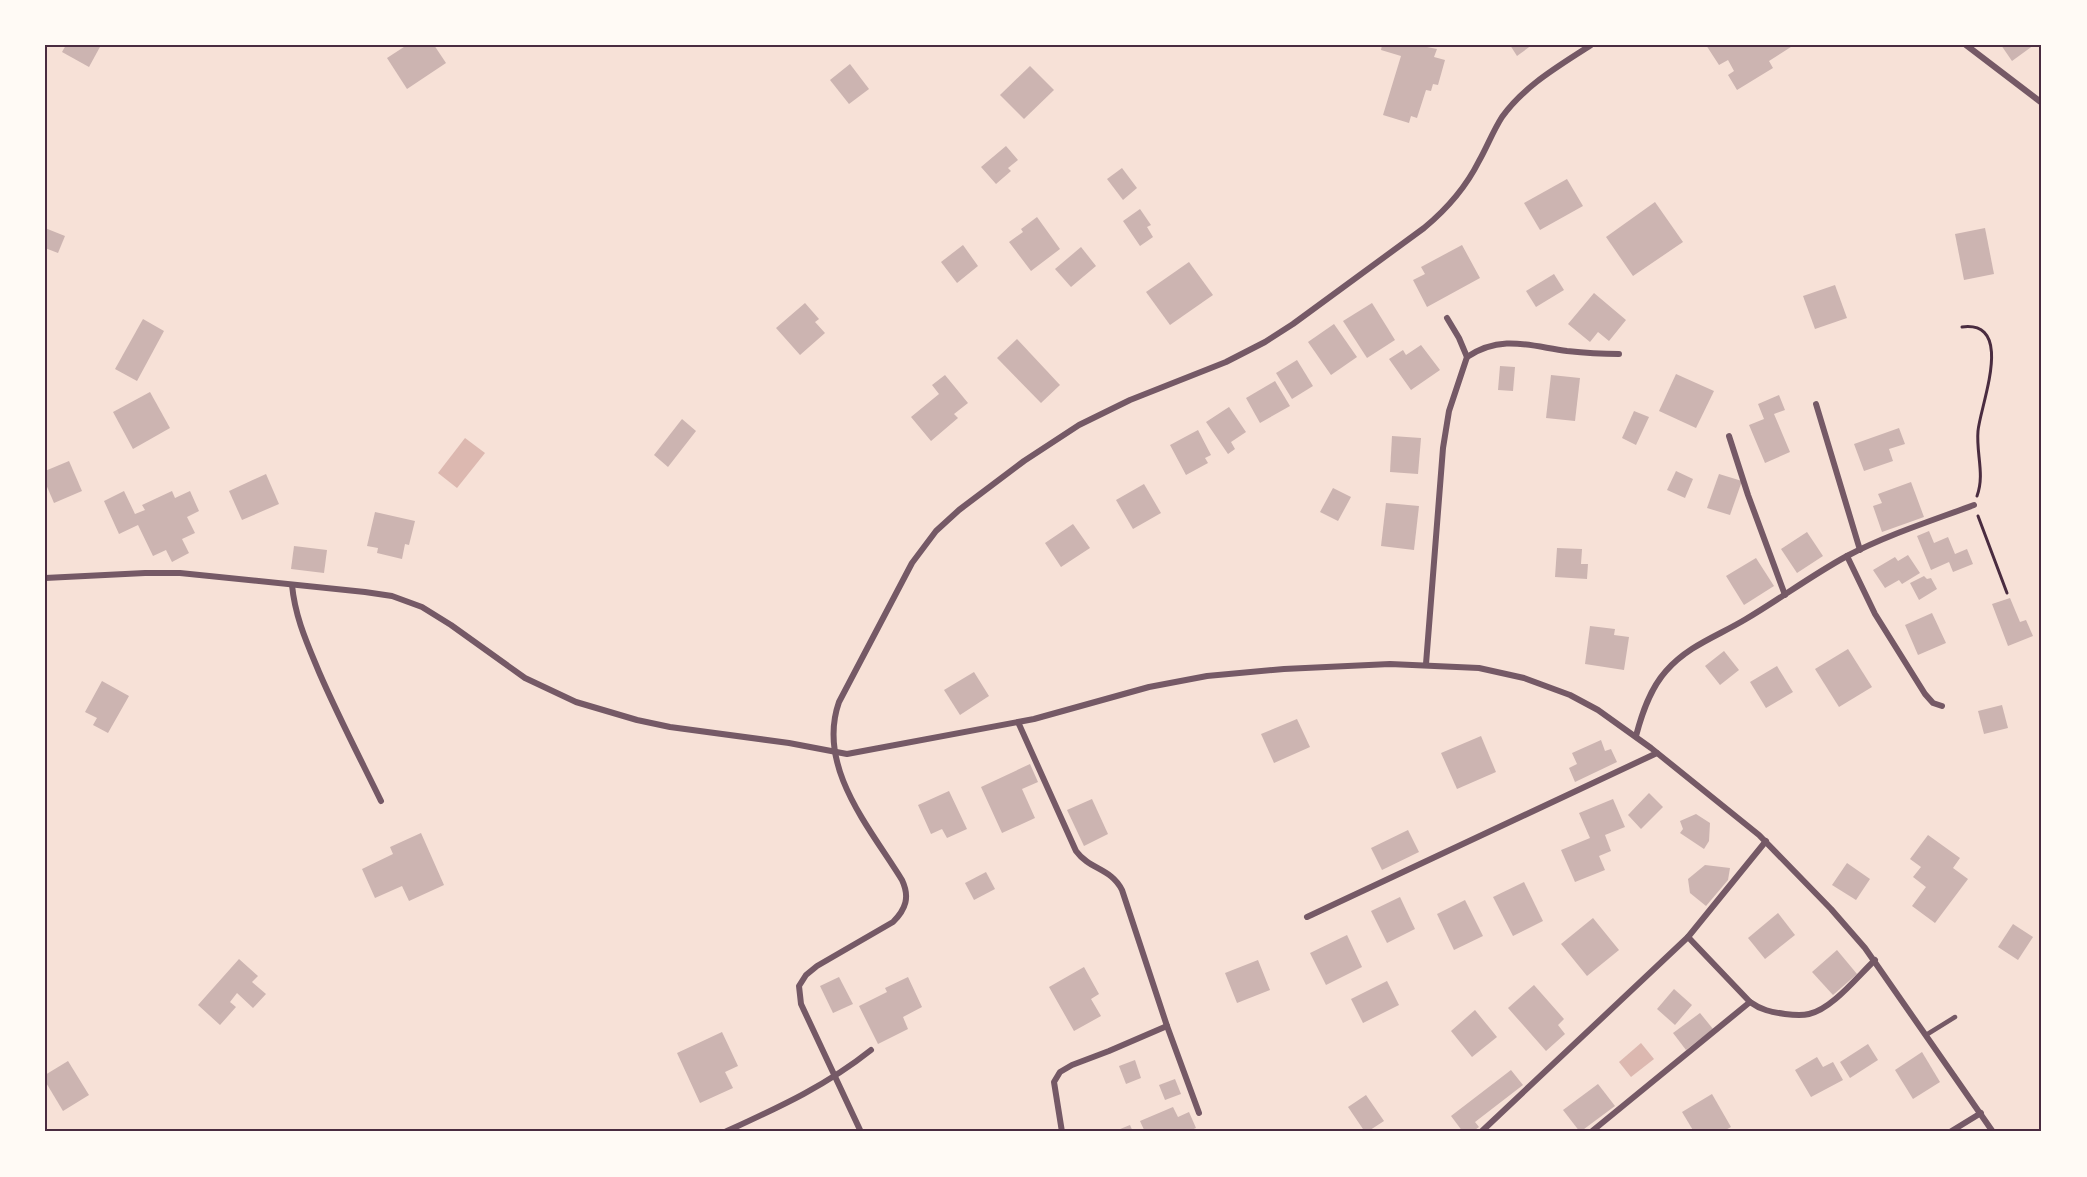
<svg xmlns="http://www.w3.org/2000/svg" width="2087" height="1177" font-family="Manrope,sans-serif">
	<style>
		.water { fill: #dcb8b0 }
		.building { fill: #ccb4b1 }
		.lines { fill: none; stroke-linecap: round; stroke-linejoin: round }
		.path { stroke: #4a2c40; stroke-width: 3 }
		.service { stroke: #755966; stroke-width: 4.5 }
		.minor { stroke: #755966; stroke-width: 6 }
		.neatline { fill: none; stroke: #4a2c40; stroke-width: 2 }
	</style>
	<rect width="100%" height="100%" fill="#f7e1d7"/>
	<g class="water">
		<polygon points="465,438 485,453 457,488 438,473"/>
		<polygon points="1641,1043 1654,1059 1631,1077 1619,1062"/>
	</g>
	<g class="building">
		<polygon points="66,45 101,45 89,67 62,52"/>
		<polygon points="407,45 434,45 446,63 407,89 387,58"/>
		<polygon points="1382,45 1428,45 1427,47 1437,49 1434,57 1445,60 1438,85 1433,84 1431,91 1426,90 1417,118 1411,116 1409,123 1383,115 1401,56 1381,50"/>
		<polygon points="1510,45 1532,45 1517,56"/>
		<polygon points="1706,45 1794,45 1769,61 1773,68 1737,90 1728,75 1734,71 1728,60 1719,65"/>
		<polygon points="2001,45 2034,45 2012,61"/>
		<polygon points="850,64 869,89 849,104 830,80"/>
		<polygon points="1030,66 1054,90 1024,119 1000,95"/>
		<polygon points="1006,146 1018,160 1008,168 1011,171 996,184 981,167"/>
		<polygon points="1122,168 1137,188 1123,200 1107,179"/>
		<polygon points="1567,179 1583,206 1540,230 1524,203"/>
		<polygon points="1655,202 1683,242 1633,276 1606,237"/>
		<polygon points="1140,209 1151,225 1147,227 1153,237 1140,246 1123,221"/>
		<polygon points="1037,217 1060,249 1031,271 1009,242 1023,232 1021,229"/>
		<polygon points="45,228 65,236 58,253 45,248"/>
		<polygon points="1985,228 1994,274 1964,280 1955,234"/>
		<polygon points="963,245 978,266 957,283 941,262"/>
		<polygon points="1462,245 1480,278 1427,307 1413,280 1425,274 1421,267"/>
		<polygon points="1081,247 1096,266 1071,287 1055,269"/>
		<polygon points="1189,262 1213,295 1170,325 1146,292"/>
		<polygon points="1554,274 1564,290 1536,307 1526,291"/>
		<polygon points="1835,285 1847,318 1815,329 1803,296"/>
		<polygon points="1594,293 1626,320 1609,341 1598,332 1590,342 1568,324"/>
		<polygon points="805,303 819,319 815,322 825,333 800,355 776,328"/>
		<polygon points="1372,303 1395,340 1367,358 1343,321"/>
		<polygon points="143,319 164,331 137,381 115,369"/>
		<polygon points="1334,324 1357,357 1331,375 1308,342"/>
		<polygon points="1017,339 1060,385 1041,403 997,358"/>
		<polygon points="1421,345 1440,370 1411,390 1389,359 1403,350 1406,355"/>
		<polygon points="1297,360 1313,386 1292,399 1276,373"/>
		<polygon points="1500,366 1515,367 1513,391 1498,390"/>
		<polygon points="1676,374 1714,391 1696,428 1659,411"/>
		<polygon points="945,375 968,403 954,414 958,418 931,441 911,417 939,394 932,385"/>
		<polygon points="1551,375 1580,378 1575,421 1546,418"/>
		<polygon points="1275,381 1290,406 1260,423 1246,398"/>
		<polygon points="150,392 170,428 133,449 113,412"/>
		<polygon points="1779,395 1785,410 1774,414 1790,452 1765,463 1749,425 1764,419 1758,404"/>
		<polygon points="1229,407 1246,432 1231,442 1235,449 1228,454 1206,422"/>
		<polygon points="1634,411 1649,417 1636,445 1622,438"/>
		<polygon points="682,419 696,431 668,467 654,455"/>
		<polygon points="1899,428 1905,444 1889,449 1893,461 1864,471 1854,444"/>
		<polygon points="1198,430 1211,455 1205,458 1208,463 1186,475 1170,445"/>
		<polygon points="1392,436 1421,438 1418,474 1390,472"/>
		<polygon points="69,461 82,491 54,503 45,482 45,471"/>
		<polygon points="1676,471 1693,479 1685,498 1667,490"/>
		<polygon points="266,474 279,504 242,520 229,491"/>
		<polygon points="1719,474 1742,481 1730,515 1707,508"/>
		<polygon points="1911,482 1924,517 1882,532 1873,506 1882,503 1878,494"/>
		<polygon points="1144,484 1161,513 1133,529 1116,500"/>
		<polygon points="1333,488 1351,497 1338,521 1320,512"/>
		<polygon points="124,491 135,514 145,510 142,505 172,491 175,498 190,491 199,511 187,517 195,533 182,539 189,553 172,562 166,550 153,556 138,525 119,534 104,501"/>
		<polygon points="1386,503 1419,506 1414,550 1381,546"/>
		<polygon points="375,512 415,521 409,545 405,544 402,559 377,553 378,548 367,546"/>
		<polygon points="1073,524 1090,548 1061,567 1045,543"/>
		<polygon points="1929,531 1934,543 1948,537 1955,554 1967,549 1973,564 1953,572 1949,562 1931,570 1917,536"/>
		<polygon points="1807,532 1823,556 1797,573 1781,549"/>
		<polygon points="294,546 327,550 324,573 291,569"/>
		<polygon points="1557,548 1582,549 1581,564 1588,564 1587,579 1555,577"/>
		<polygon points="1908,555 1920,573 1902,584 1899,580 1885,588 1873,570 1895,557 1898,561"/>
		<polygon points="1756,558 1774,586 1744,605 1726,576"/>
		<polygon points="1924,576 1927,579 1931,578 1937,589 1919,600 1910,583"/>
		<polygon points="2010,598 2020,622 2026,620 2033,636 2008,646 1992,604"/>
		<polygon points="1932,613 1946,643 1918,655 1905,625"/>
		<polygon points="1590,626 1615,629 1614,635 1629,637 1624,670 1585,664"/>
		<polygon points="1848,649 1872,687 1839,707 1815,669"/>
		<polygon points="1724,651 1739,670 1720,685 1705,666"/>
		<polygon points="1777,666 1793,692 1766,708 1750,682"/>
		<polygon points="974,672 989,696 960,715 944,690"/>
		<polygon points="102,681 129,696 108,733 93,725 97,718 85,712"/>
		<polygon points="2002,705 2008,728 1984,734 1978,711"/>
		<polygon points="1297,719 1310,747 1274,763 1261,734"/>
		<polygon points="1481,736 1496,772 1457,789 1441,753"/>
		<polygon points="1601,740 1605,751 1611,749 1617,762 1575,782 1569,768 1577,764 1572,753"/>
		<polygon points="1030,764 1038,782 1022,789 1035,818 1002,833 981,787"/>
		<polygon points="949,791 967,829 947,838 942,829 931,834 918,805"/>
		<polygon points="1649,793 1663,807 1641,829 1628,815"/>
		<polygon points="1092,799 1108,834 1084,846 1067,810"/>
		<polygon points="1613,799 1625,827 1605,835 1611,851 1599,856 1605,870 1575,882 1561,850 1590,838 1579,813"/>
		<polygon points="1696,814 1710,823 1709,841 1704,849 1680,833 1683,829 1680,821"/>
		<polygon points="1408,830 1419,852 1382,870 1371,848"/>
		<polygon points="421,833 444,885 409,901 402,886 375,898 362,869 393,854 390,847"/>
		<polygon points="1928,835 1960,858 1953,868 1968,879 1935,923 1912,906 1926,887 1913,877 1921,867 1910,859"/>
		<polygon points="1847,863 1870,879 1856,900 1832,885"/>
		<polygon points="1705,865 1730,868 1728,880 1706,906 1690,893 1688,879"/>
		<polygon points="986,872 995,889 974,900 965,883"/>
		<polygon points="1524,882 1543,921 1513,936 1493,897"/>
		<polygon points="1400,897 1415,929 1387,943 1371,911"/>
		<polygon points="1465,900 1483,936 1454,950 1437,914"/>
		<polygon points="1778,913 1795,935 1765,959 1748,938"/>
		<polygon points="1593,918 1619,950 1587,976 1561,944"/>
		<polygon points="2013,924 2033,937 2018,960 1998,947"/>
		<polygon points="1347,935 1362,967 1326,985 1310,953"/>
		<polygon points="1837,950 1857,974 1833,995 1812,972"/>
		<polygon points="239,959 258,976 252,982 266,994 253,1008 237,993 230,1002 236,1007 220,1025 198,1005"/>
		<polygon points="1258,960 1270,990 1237,1003 1225,973"/>
		<polygon points="1084,967 1099,994 1091,999 1101,1016 1074,1031 1049,987"/>
		<polygon points="839,977 853,1004 833,1013 820,986"/>
		<polygon points="908,977 922,1007 903,1017 908,1029 878,1044 859,1006 887,992 885,988"/>
		<polygon points="1387,981 1399,1005 1363,1023 1351,999"/>
		<polygon points="1534,985 1564,1019 1558,1025 1565,1034 1546,1051 1508,1008"/>
		<polygon points="1674,989 1692,1005 1675,1025 1657,1009"/>
		<polygon points="1475,1010 1497,1037 1472,1057 1451,1031"/>
		<polygon points="1700,1013 1713,1029 1686,1050 1673,1033"/>
		<polygon points="722,1032 738,1066 725,1072 733,1088 700,1103 677,1053"/>
		<polygon points="1868,1044 1878,1060 1850,1078 1840,1062"/>
		<polygon points="1922,1052 1940,1082 1913,1099 1895,1070"/>
		<polygon points="1817,1057 1823,1067 1833,1062 1843,1080 1811,1097 1795,1070"/>
		<polygon points="1135,1060 1141,1078 1126,1084 1119,1066"/>
		<polygon points="68,1061 89,1095 63,1111 45,1081 45,1075"/>
		<polygon points="1511,1070 1523,1085 1475,1122 1479,1127 1472,1132 1463,1132 1451,1116"/>
		<polygon points="1175,1079 1181,1094 1165,1100 1159,1085"/>
		<polygon points="1598,1084 1615,1106 1580,1132 1563,1110"/>
		<polygon points="1712,1094 1731,1127 1722,1132 1694,1132 1682,1112"/>
		<polygon points="1366,1095 1384,1121 1367,1132 1365,1132 1348,1107"/>
		<polygon points="1173,1107 1178,1117 1189,1112 1196,1128 1186,1132 1145,1132 1140,1121"/>
		<polygon points="1130,1125 1133,1132 1113,1132"/>
	</g>
	<g class="lines">
		<g class="path">
			<path d="M1962 327C2016 320 1980 406 1978 431 1976 454 1985 474 1977 496"/>
			<polyline points="1978,516 2007,593"/>
		</g>
		<polyline class="service" points="1926,1035 1955,1017"/>
		<g class="minor">
			<polyline points="1966,45 2042,103"/>
			<path d="M1467 357C1501 334 1530 346 1567 351 1585 353 1602 354 1619 354"/>
			<polyline points="1816,404 1860,550"/>
			<polyline points="1729,436 1748,495 1785,595"/>
			<polyline points="1847,556 1875,614 1925,694 1933,703 1942,706"/>
			<polyline points="45,578 145,573 180,573 365,592 392,596 422,607 451,625 525,678 576,702 637,720 670,727 789,743 847,754 1034,719 1149,687 1207,676 1284,669 1390,664 1479,668 1524,678 1570,695 1598,710 1651,748 1759,835 1831,909 1865,948 1993,1132"/>
			<path d="M292 585C295 617 307 643 319 672 338 716 360 758 381 801"/>
			<polyline points="1426,664 1443,448 1449,411 1467,357 1459,338 1447,318"/>
			<path d="M1018 722 1076 851C1090 870 1111 868 1122 890L1167 1026 1199 1113"/>
			<path d="M1636 736C1642 713 1650 689 1666 671 1689 645 1718 636 1746 619 1780 599 1812 575 1847 556 1887 535 1931 521 1974 505"/>
			<polyline points="1307,917 1657,753"/>
			<path d="M1750 1002C1761 1010 1771 1012 1785 1014 1793 1015 1801 1016 1809 1014 1832 1009 1857 977 1875 960"/>
			<path d="M725 1132C777 1108 826 1086 871 1050"/>
			<path d="M861 1132 801 1004 799 986 806 975 817 966 893 922C906 909 910 897 902 880 870 828 816 767 839 702L912 563 936 531 959 510 1024 461 1079 425 1130 400 1226 362 1265 342 1293 324 1424 228C1447 209 1465 189 1479 161 1487 147 1493 131 1502 117 1525 85 1559 66 1591 45"/>
			<polyline points="1062,1132 1054,1082 1060,1072 1072,1065 1109,1051 1167,1026"/>
			<polyline points="1481,1132 1688,937"/>
			<polyline points="1591,1132 1750,1002 1688,937 1766,841"/>
			<polyline points="1950,1132 1981,1113"/>
		</g>
	</g>
	<rect width="2087" height="1177" fill="none" stroke="#fffaf5" stroke-width="93"/>
	<rect x="46" y="46" width="1994" height="1084" class="neatline"/>
</svg>
